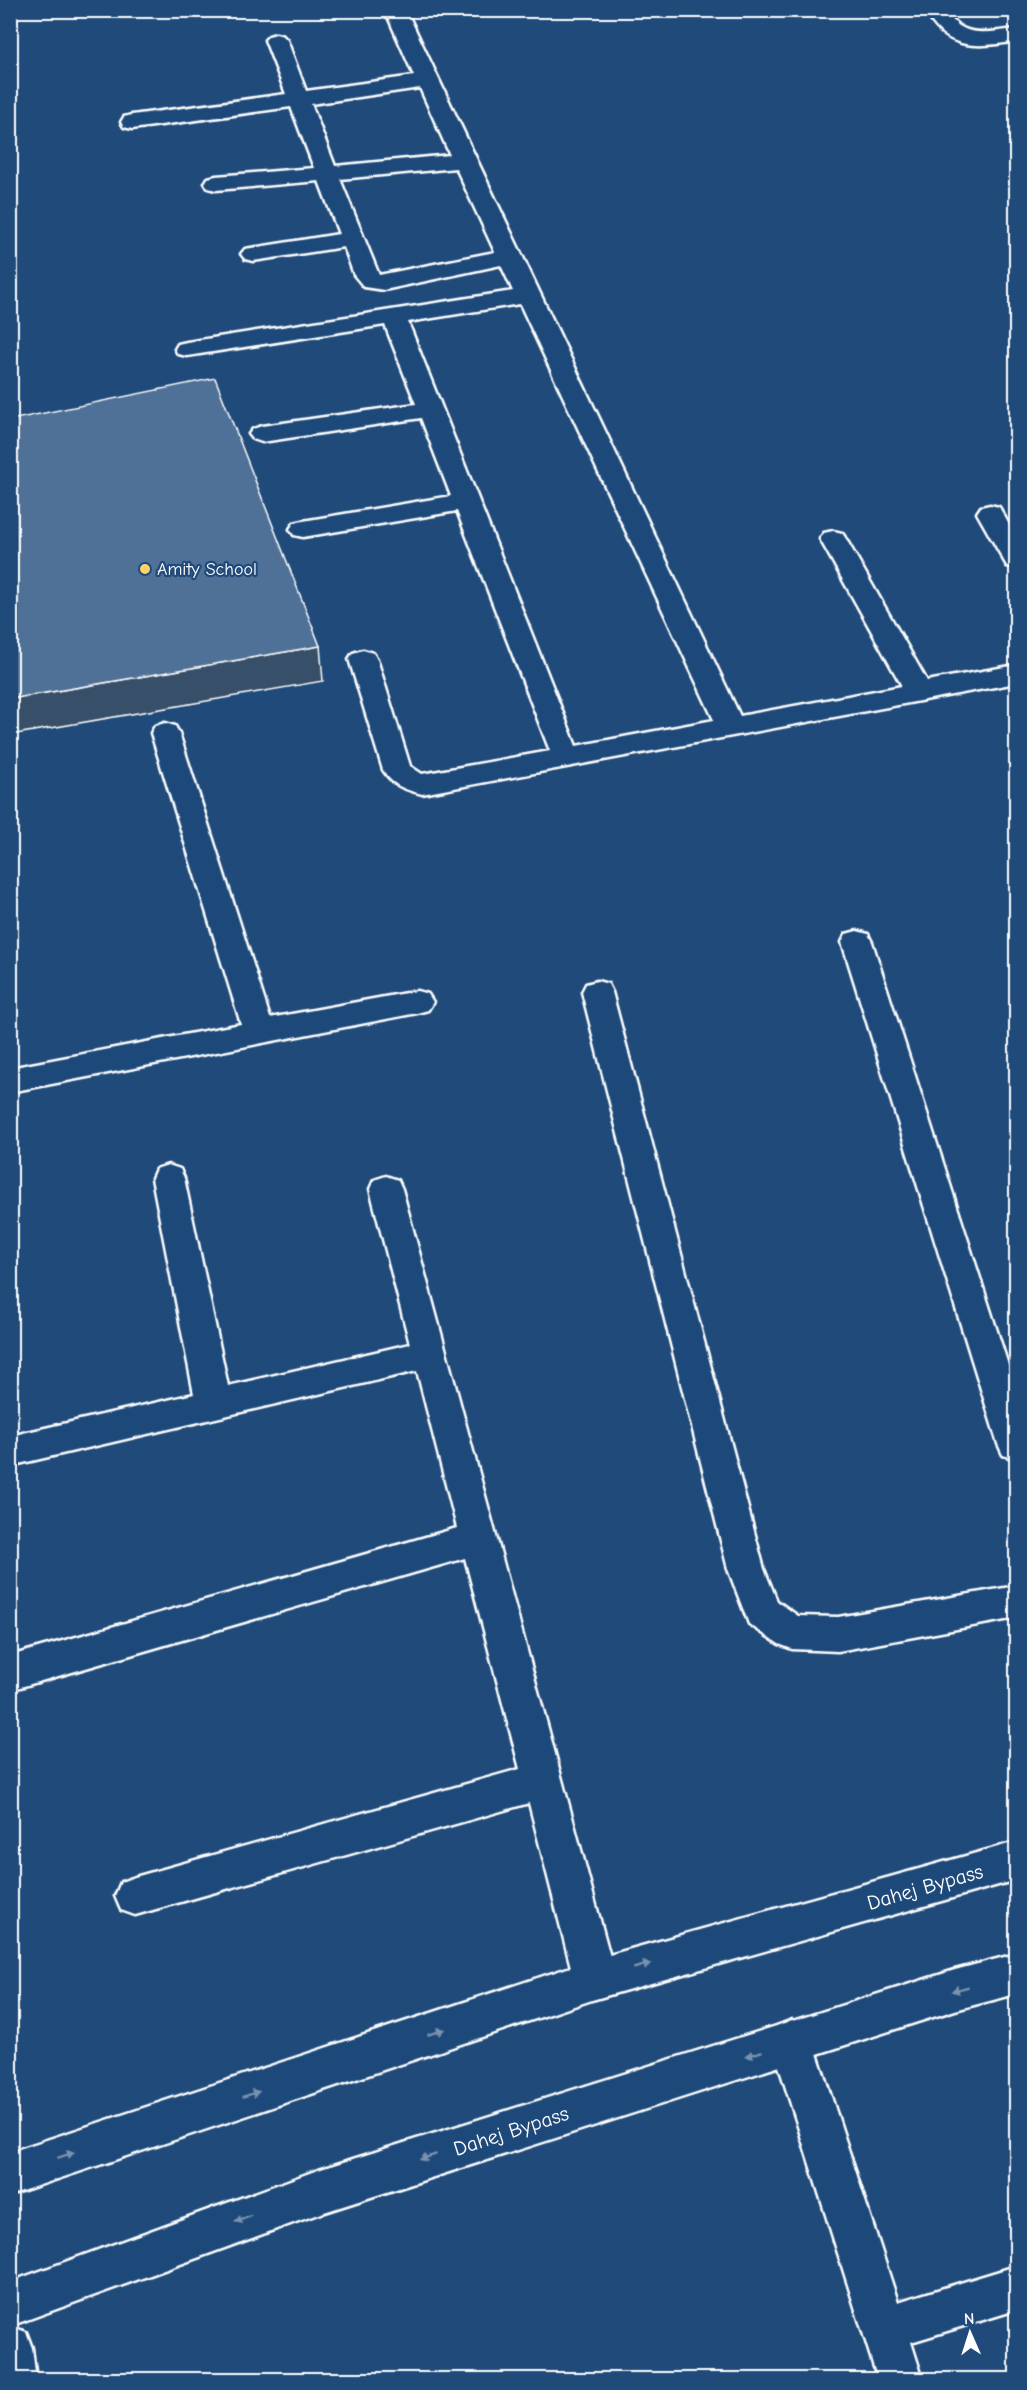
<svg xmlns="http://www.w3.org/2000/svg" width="1027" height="2390" font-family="'Comic Neue',sans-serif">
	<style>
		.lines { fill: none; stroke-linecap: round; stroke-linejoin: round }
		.minor-casing { stroke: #fff; stroke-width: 5 }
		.trunk-casing { stroke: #fff; stroke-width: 5 }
		.minor { fill: #1f4a7a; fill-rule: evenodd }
		.trunk { fill: #1f4a7a; fill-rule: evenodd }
		.shaded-wall { fill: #384f6a; stroke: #fff; stroke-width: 1.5 }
		.building { fill: #507197; stroke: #fff; stroke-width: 1.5 }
		.oneway { fill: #7992af }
		.poi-dot { fill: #ffd166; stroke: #1f4a7a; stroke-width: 2 }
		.labels { text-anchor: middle; stroke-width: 4.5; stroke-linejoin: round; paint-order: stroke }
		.poi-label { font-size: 18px; fill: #fff; stroke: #1f4a7a; text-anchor: start }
		.near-street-label { font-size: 21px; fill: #fff; stroke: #1f4a7a }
	</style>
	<rect width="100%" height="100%" fill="#1f4a7a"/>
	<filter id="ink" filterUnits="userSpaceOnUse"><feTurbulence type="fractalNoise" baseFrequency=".0167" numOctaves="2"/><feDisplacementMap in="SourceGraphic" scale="12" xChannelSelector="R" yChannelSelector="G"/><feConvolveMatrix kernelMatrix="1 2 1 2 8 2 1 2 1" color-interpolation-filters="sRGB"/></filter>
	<g filter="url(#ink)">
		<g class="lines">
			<defs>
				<g id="minor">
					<path d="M385 10H406L740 716 902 686 820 539 824 533 833 531 842 533 846 539 927 681 1016 665V683L422 794C404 789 393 786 383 770L349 659 353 653 363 650 373 653 377 659 410 766 422 774 550 751 457 511 303 537 294 535 290 529 294 523 303 521 451 496 421 418 262 442 253 439 249 434 253 429 262 426 416 404 385 325 187 356 178 354 175 349 178 344 187 342 513 291 501 265 384 290 364 287 354 275 344 247 253 261 245 259 241 254 245 249 339 234 319 181 216 190 208 188 205 183 208 178 216 176 314 168 291 107 132 129 124 127 121 122 124 117 132 115 286 94 265 40 269 36 276 34 283 36 287 40 306 91 414 76ZM420 88 450 155 335 166 311 104ZM456 168 495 252 379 275 340 179ZM520 304 714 720 576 746 408 322Z"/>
					<path d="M925 10H946C961 40 989 32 1016 29V41C977 48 945 51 925 10Z"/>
					<polygon points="990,505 999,507 1016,537 1016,568 1007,566 977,513 981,507"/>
					<polygon points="165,723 175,726 179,733 270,1018 417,991 428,994 433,1002 428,1010 417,1013 10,1092 10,1068 241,1024 151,733 155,726"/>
					<polygon points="857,931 868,934 872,942 1016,1390 1016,1459 1003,1455 998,1444 842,942 846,934"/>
					<polygon points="597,981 608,984 612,992 764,1569 777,1601 798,1616 838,1617 1016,1586 1016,1618 838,1651 792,1649 779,1644 749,1624 728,1569 582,992 586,984"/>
					<polygon points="168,1165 180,1169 184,1178 228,1386 410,1344 370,1189 374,1180 386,1176 398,1180 402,1189 616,1979 610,1993 595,1999 580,1993 574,1979 529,1803 135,1915 121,1910 115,1896 121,1882 135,1877 520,1769 465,1558 10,1690 10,1656 457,1528 417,1371 10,1466 10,1436 194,1394 152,1178 156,1169"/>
					<polygon points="792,2020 807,2026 813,2041 898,2302 1016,2266 1016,2310 911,2342 923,2380 878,2380 771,2041 777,2026"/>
					<polygon points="10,2326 26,2332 32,2348 36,2380 10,2380"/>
				</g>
				<g id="trunk">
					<polygon points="1016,1842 1016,1880 595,1999 10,2195 10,2152 595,1959"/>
					<polygon points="1016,1954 1016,1994 955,2010 318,2214 10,2326 10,2282 318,2170 955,1970"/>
				</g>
			</defs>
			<use href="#minor" class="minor-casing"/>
			<use href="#trunk" class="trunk-casing"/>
			<use href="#minor" class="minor"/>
			<use href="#trunk" class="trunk"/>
		</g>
		<polygon class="shaded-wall" points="320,646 323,681 10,735 10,699"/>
		<polygon class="building" points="215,378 320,646 10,699 10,420"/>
		<defs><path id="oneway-solid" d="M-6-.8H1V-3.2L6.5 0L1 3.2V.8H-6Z" transform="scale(1.5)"/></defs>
		<g class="oneway">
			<use href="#oneway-solid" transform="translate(642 1966) rotate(-16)"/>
			<use href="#oneway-solid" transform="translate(960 1989) rotate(165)"/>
			<use href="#oneway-solid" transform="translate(436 2032) rotate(-18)"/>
			<use href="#oneway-solid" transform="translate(754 2054) rotate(162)"/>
			<use href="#oneway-solid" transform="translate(251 2094) rotate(-18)"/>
			<use href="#oneway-solid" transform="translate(66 2155) rotate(-18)"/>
			<use href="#oneway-solid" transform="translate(428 2157) rotate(162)"/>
			<use href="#oneway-solid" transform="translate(243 2219) rotate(160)"/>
		</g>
	</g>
	<circle class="poi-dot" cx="145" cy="569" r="6"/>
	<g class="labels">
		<g class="poi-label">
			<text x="157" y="575">Amity School</text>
		</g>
		<g class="near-street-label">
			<text transform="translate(925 1887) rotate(-16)" y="7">Dahej Bypass</text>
			<text transform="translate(511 2131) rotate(-18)" y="7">Dahej Bypass</text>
		</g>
	</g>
	<rect width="1027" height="2390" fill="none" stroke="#1f4a7a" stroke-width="36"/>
	<rect x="18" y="18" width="991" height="2354" fill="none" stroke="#fff" stroke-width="2" filter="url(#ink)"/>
	<g transform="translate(970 2333) rotate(357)" stroke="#1f4a7a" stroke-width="4.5" paint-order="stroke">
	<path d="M0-4.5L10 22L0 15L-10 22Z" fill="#ffffff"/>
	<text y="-9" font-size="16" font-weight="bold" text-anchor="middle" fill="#ffffff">N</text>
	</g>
</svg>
